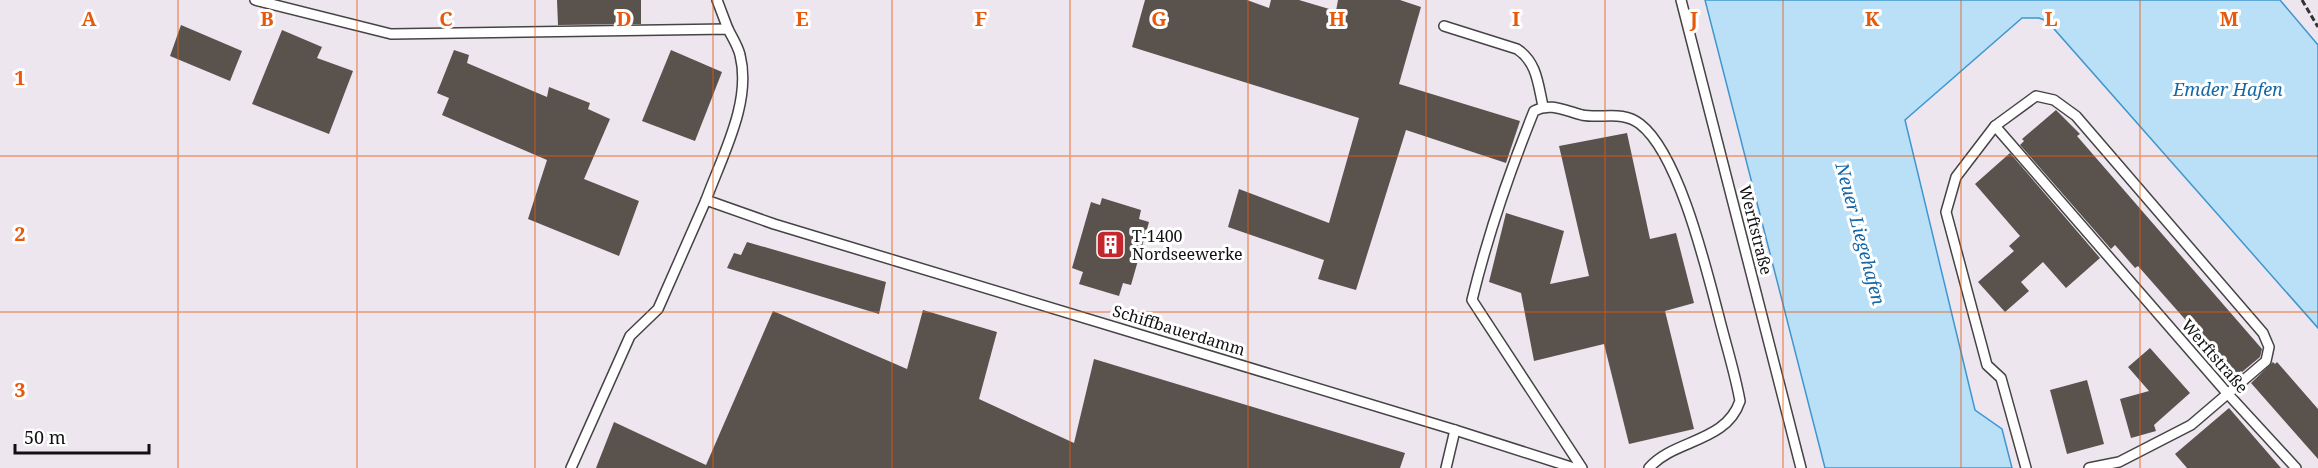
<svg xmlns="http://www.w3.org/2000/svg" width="2318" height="468" font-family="'Noto Serif',serif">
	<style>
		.industrial { fill: #eee6ef }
		.water { fill: #b9e0f7; stroke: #3f96cf; stroke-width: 1.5 }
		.building { fill: #5a524d }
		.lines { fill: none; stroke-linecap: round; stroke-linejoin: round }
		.lane-casing { stroke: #444; stroke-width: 12 }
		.path { stroke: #333; stroke-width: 3; stroke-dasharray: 6 3; stroke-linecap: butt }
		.lane { stroke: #fff; stroke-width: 9 }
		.grid { fill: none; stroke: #e8590c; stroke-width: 1.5; stroke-opacity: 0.55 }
		.labels { text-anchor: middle; stroke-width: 6; stroke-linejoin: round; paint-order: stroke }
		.street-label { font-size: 16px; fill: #111; stroke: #fff }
		.poi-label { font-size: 16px; fill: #111; stroke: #fff; text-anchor: start }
		.water-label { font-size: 18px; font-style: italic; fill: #1768a6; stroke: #fff }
		.grid-label { font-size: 20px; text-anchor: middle; font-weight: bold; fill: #e8590c; stroke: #fff; stroke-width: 6; stroke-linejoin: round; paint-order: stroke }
	</style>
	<rect width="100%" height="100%" fill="#fffdf5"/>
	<g class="industrial">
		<polygon points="0,0 1705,0 1825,468 0,468"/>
		<polygon points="2280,0 2318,0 2318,45"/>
		<polygon points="2022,18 2039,18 2047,21 2318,328 2318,468 2012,468 2002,429 1975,410 1904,120"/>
	</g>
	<polygon class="water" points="1705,0 2280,0 2318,45 2318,328 2047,21 2039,18 2022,18 1905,120 1975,410 2002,429 2012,468 1825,468"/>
	<g class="building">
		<polygon points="557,0 641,0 641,24 558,25"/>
		<polygon points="1145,0 1247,0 1269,8 1271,0 1299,0 1336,11 1338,0 1400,0 1421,7 1399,84 1520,121 1506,163 1406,130 1356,290 1318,279 1324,260 1228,227 1239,189 1329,223 1359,118 1132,47"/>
		<polygon points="181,25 242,51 230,81 170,56"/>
		<polygon points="282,30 322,47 317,58 353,71 329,134 252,104"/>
		<polygon points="454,50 469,55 467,63 547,97 549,87 590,103 588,109 610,119 584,179 639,201 619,256 528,219 547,160 442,115 449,98 437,93"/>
		<polygon points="671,50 722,72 695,141 642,121"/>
		<polygon points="2056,110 2080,134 2077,136 2262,349 2260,357 2242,372 2241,371 2235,376 2138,266 2135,268 2115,245 2111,249 2020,145 2024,141 2022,139"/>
		<polygon points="1627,133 1650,239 1676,233 1694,303 1665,311 1694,429 1629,444 1604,344 1534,361 1521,293 1489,282 1506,213 1564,231 1550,284 1589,276 1559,146"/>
		<polygon points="2010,153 2100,258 2066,288 2043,262 2021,282 2029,291 2005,312 1978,282 2014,251 2009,246 2020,236 1975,184"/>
		<polygon points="1102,198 1141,210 1139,219 1149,222 1131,285 1123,283 1119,296 1079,284 1083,272 1072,268 1091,202 1100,205"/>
		<polygon points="747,242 886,282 879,314 727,268 734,253 741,255"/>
		<polygon points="923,310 997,332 979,399 1074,443 1094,359 1405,453 1400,468 596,468 614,422 706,465 773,311 907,369"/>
		<polygon points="2150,348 2190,393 2154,425 2156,431 2131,438 2120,399 2149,391 2128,367"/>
		<polygon points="2273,362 2275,364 2277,362 2318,409 2318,459 2251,383"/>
		<polygon points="2087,380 2104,444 2067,454 2050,390"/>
		<polygon points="2229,408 2281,468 2187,468 2175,454"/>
	</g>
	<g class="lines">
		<defs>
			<g id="lane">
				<path d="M255 0 391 34 728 29C732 37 738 46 740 55 752 102 722 156 706 200L774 224 1455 430 1574 468"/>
				<polyline points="717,0 728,29"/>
				<polyline points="1681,0 1801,468"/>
				<path d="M1444 26 1517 49C1537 62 1538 84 1543 106"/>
				<polyline points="1995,126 2227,393 2296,468"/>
				<polyline points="571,468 630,336 658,309 706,200"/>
				<polyline points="1446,468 1455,430"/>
				<path d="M1582 468 1472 300C1488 234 1509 173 1534 111 1551 102 1565 111 1582 115 1602 119 1622 110 1640 124 1679 154 1706 268 1719 317 1726 345 1735 373 1740 401 1726 443 1674 439 1649 468"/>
				<polyline points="2026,468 2001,378 1987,365 1946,212 1956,177 1995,126 2036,96 2054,100 2076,116 2263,333 2269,347 2266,361 2191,425 2119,462 2089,468"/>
			</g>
		</defs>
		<use href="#lane" class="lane-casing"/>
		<polyline class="path" points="2302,0 2318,27"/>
		<use href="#lane" class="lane"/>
	</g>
	<path class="grid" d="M178 0V468M357 0V468M535 0V468M713 0V468M892 0V468M1070 0V468M1248 0V468M1426 0V468M1605 0V468M1783 0V468M1961 0V468M2140 0V468M0 156H2318M0 312H2318"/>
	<defs>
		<symbol id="building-square" viewBox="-11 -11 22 22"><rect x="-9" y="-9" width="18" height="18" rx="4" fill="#c4262e" stroke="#fff"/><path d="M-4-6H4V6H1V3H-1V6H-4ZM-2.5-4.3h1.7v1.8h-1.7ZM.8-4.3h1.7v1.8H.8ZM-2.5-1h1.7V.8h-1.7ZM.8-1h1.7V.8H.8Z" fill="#fff"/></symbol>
	</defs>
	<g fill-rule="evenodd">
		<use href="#building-square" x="1094" y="228" width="33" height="33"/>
	</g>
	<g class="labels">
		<g class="street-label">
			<text transform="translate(1756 230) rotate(76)" y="6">Werftstraße</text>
			<text transform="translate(1179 330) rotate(17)" y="6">Schiffbauerdamm</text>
			<text transform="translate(2215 356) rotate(49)" y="6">Werftstraße</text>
		</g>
		<g class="poi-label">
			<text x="1132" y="242">T-1400<tspan x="1132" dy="18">Nordseewerke</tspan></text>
		</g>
		<g class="water-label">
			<text x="2228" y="96">Emder Hafen</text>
			<text transform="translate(1860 234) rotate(75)" y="6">Neuer Liegehafen</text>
		</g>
	</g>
	<g class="grid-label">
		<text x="89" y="26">A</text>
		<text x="267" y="26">B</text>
		<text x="446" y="26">C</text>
		<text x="624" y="26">D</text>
		<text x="802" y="26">E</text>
		<text x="981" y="26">F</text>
		<text x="1159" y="26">G</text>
		<text x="1337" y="26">H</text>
		<text x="1516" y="26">I</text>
		<text x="1694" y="26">J</text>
		<text x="1872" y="26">K</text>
		<text x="2051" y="26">L</text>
		<text x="2229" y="26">M</text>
		<text x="20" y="85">1</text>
		<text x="20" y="241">2</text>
		<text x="20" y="397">3</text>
	</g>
	<path d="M15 444v9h134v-9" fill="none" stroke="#111111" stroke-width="3"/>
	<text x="24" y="444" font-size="18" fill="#111111" stroke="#ffffff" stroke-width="4.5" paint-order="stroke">50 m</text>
</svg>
